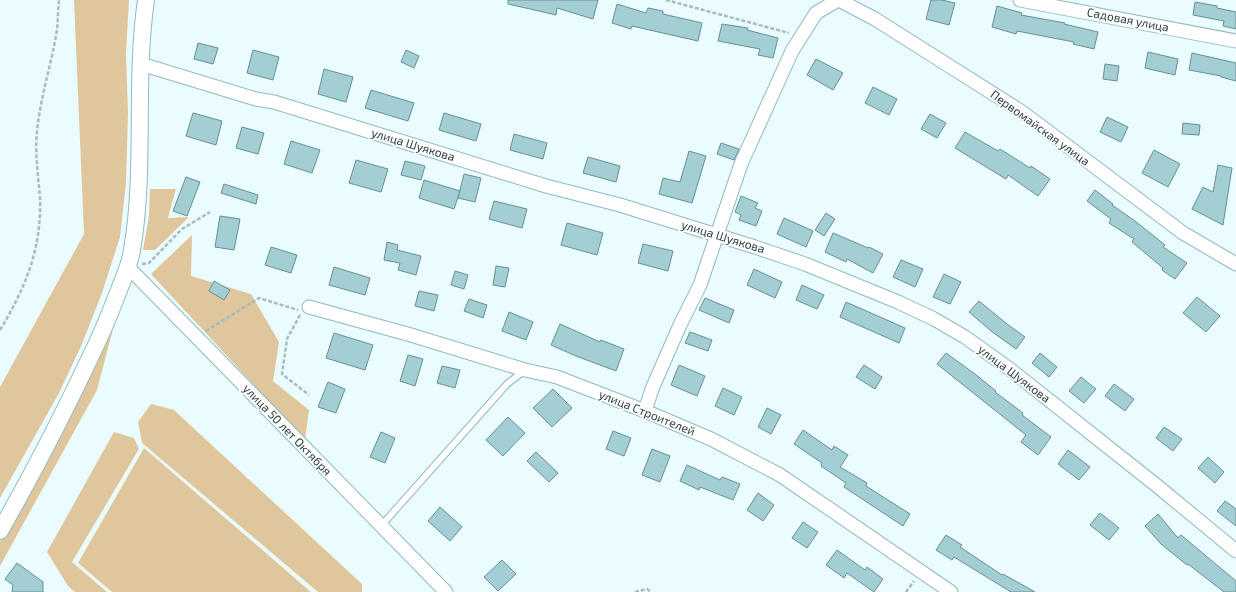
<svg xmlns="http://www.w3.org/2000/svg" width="1236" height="592" font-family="'Exo 2',sans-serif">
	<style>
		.green { fill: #dfc69c }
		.building { fill: #a3ced4; stroke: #669096 }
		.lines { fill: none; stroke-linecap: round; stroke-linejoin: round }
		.service-casing { stroke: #8fbac0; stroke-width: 8 }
		.minor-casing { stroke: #8fbac0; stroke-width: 15 }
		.tertiary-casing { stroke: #8fbac0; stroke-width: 18 }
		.path { stroke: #aabbbe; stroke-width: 2.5; stroke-dasharray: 4 2; stroke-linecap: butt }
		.service { stroke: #fff; stroke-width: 6 }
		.minor { stroke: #fff; stroke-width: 13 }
		.tertiary { stroke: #fff; stroke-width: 16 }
		.labels { text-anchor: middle; stroke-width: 3.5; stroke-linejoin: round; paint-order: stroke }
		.street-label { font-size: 12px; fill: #2c3d40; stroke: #fff }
	</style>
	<rect width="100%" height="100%" fill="#eafcfe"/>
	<g class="green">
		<polygon points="74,0 129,0 126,53 128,113 126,183 120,237 102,293 82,344 59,393 0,498 0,387 84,234"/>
		<polygon points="150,189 176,189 168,218 189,217 155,250 143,250 149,216"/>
		<polygon points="192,235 191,276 251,294 279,342 273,381 309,410 305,440 151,274"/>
		<polygon points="113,329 97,390 0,566 0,542"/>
		<polygon points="151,404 174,410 362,584 362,592 318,592 142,443 138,422"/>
		<polygon points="114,432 134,438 139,449 72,562 107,592 75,592 68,586 47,552"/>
		<polygon points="144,448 311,592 112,592 78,563"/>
	</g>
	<g class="building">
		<polygon points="508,0 598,0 593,19 557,8 556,15 539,11 508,4"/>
		<polygon points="931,0 942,0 955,3 949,25 926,19"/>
		<polygon points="1195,2 1217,6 1217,8 1236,12 1236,29 1223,26 1224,21 1193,15"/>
		<polygon points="617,4 646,13 648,8 663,11 663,14 702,23 698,41 632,26 631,29 612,23"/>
		<polygon points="997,6 1022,13 1021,15 1065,23 1064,24 1098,32 1094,49 1073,44 1074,42 1017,31 1016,34 992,27"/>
		<polygon points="722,24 748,28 747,30 778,38 773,58 758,55 760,49 718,41"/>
		<polygon points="198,43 218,48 213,64 194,59"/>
		<polygon points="253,50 279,57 273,80 247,73"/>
		<polygon points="406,50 419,56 414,68 401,62"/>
		<polygon points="1148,52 1178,59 1175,75 1145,68"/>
		<polygon points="1192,53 1236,63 1236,81 1221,77 1221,76 1189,70"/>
		<polygon points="816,59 843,73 833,90 807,75"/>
		<polygon points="1105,64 1119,66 1117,81 1103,79"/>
		<polygon points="324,69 353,77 346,102 318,94"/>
		<polygon points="873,87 897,99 889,115 865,103"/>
		<polygon points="371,90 414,103 408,121 365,108"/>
		<polygon points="193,113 222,121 216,145 186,136"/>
		<polygon points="444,113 481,124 476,141 439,130"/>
		<polygon points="930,114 946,123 937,138 921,129"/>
		<polygon points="1107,117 1128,127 1121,142 1100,132"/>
		<polygon points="1183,123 1200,125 1199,135 1182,134"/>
		<polygon points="242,127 264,133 258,154 236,148"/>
		<polygon points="965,132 998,151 1000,149 1030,168 1031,166 1050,179 1038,196 1008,175 1006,179 955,148"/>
		<polygon points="514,134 547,143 543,159 510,150"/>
		<polygon points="291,141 320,150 312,173 284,164"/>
		<polygon points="721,143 739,149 734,160 717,154"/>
		<polygon points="1154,150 1180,164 1168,187 1142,173"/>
		<polygon points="689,151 706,156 692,203 659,194 663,178 680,182"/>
		<polygon points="588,157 620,166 616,182 583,173"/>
		<polygon points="356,160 388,169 381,192 349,183"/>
		<polygon points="405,161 425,166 421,180 401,175"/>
		<polygon points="1218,165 1232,168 1223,225 1192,209 1203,187 1213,192"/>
		<polygon points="464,174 481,178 475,202 458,198"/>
		<polygon points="186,177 200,182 187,216 173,211"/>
		<polygon points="424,180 460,191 454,209 419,198"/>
		<polygon points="224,184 258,195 256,204 221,193"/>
		<polygon points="1095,190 1113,204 1112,205 1135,221 1165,245 1163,247 1187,263 1175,279 1162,270 1163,268 1132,242 1134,239 1109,223 1111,219 1087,201"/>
		<polygon points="741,196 758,203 755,208 762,211 756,226 739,220 741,215 735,212"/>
		<polygon points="494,201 527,209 522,228 489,219"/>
		<polygon points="826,213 835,219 824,236 815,230"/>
		<polygon points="220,216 240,219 234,250 215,247"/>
		<polygon points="784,218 813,231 806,247 777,234"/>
		<polygon points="567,223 603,233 597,255 561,245"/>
		<polygon points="833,233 868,248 869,247 883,254 873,273 847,259 846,262 825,252"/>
		<polygon points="387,242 398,245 397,250 421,256 416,275 398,270 400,263 384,260"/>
		<polygon points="643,244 673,251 668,271 638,263"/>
		<polygon points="271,247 297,255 291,273 265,265"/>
		<polygon points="901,260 923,269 915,287 893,277"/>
		<polygon points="496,266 509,268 505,287 493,285"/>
		<polygon points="334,267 370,278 365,295 329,285"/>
		<polygon points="754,269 782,282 775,298 747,285"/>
		<polygon points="455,271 468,275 464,289 451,285"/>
		<polygon points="944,274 961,282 950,304 933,297"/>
		<polygon points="214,281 230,290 224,300 209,291"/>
		<polygon points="802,285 824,295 817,309 796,300"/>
		<polygon points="419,291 438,295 434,311 415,306"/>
		<polygon points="1197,297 1220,316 1206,332 1183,313"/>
		<polygon points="705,298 734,310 729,323 699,310"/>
		<polygon points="469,299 487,305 483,318 464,311"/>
		<polygon points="979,301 1007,324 1025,337 1016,349 991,331 969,312"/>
		<polygon points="846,302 905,328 899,343 840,317"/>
		<polygon points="509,312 533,322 526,340 502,331"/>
		<polygon points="560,324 600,342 601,340 624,349 616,371 576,356 551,345"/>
		<polygon points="690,332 712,340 708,351 685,343"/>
		<polygon points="334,333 373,345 365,370 326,358"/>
		<polygon points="946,353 975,374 996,391 995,392 1023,413 1022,415 1051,437 1038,455 1021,442 1026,435 937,364"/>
		<polygon points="1040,353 1057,367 1049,377 1032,363"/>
		<polygon points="408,355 423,359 415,386 400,381"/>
		<polygon points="679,365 705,376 697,396 671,385"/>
		<polygon points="864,365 882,377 875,389 856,377"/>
		<polygon points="442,366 460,370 455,388 437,383"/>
		<polygon points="1081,377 1096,389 1084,403 1069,391"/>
		<polygon points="328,382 345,389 336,413 318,407"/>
		<polygon points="1114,384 1134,399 1125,411 1105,396"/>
		<polygon points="723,388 742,397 734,415 715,406"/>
		<polygon points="553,389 572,408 552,427 533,408"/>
		<polygon points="767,408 781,415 771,434 758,427"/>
		<polygon points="508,417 525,433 503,456 486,440"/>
		<polygon points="1164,427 1182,439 1173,451 1156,438"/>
		<polygon points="803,430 832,450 834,446 848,455 840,467 867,483 866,486 910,514 903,526 844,487 846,483 821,466 822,463 794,444"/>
		<polygon points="613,431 631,438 624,456 606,449"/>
		<polygon points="381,432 395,438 385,463 370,457"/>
		<polygon points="652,449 670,456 660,482 642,475"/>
		<polygon points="1068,450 1090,467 1079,480 1058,464"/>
		<polygon points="536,452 558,473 549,482 527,461"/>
		<polygon points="1208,457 1224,472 1215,483 1198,468"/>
		<polygon points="687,465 720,480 722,477 740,484 733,500 700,487 699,490 680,481"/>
		<polygon points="758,493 774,505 763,521 747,510"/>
		<polygon points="1225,501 1236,509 1236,526 1217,511"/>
		<polygon points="440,507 462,527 450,541 428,521"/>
		<polygon points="1100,513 1119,528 1109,540 1090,525"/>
		<polygon points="1158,514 1178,538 1181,535 1236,581 1236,592 1224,592 1188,564 1187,565 1161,544 1145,526"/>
		<polygon points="803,522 818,532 807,548 792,538"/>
		<polygon points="946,535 962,545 960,547 1002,575 1003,574 1035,592 1011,592 954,557 952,560 936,550"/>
		<polygon points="837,550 865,570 867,567 883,579 874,592 847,573 844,578 826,565"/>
		<polygon points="502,560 516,574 498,591 484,577"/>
		<polygon points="17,563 43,582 43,592 12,592 13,585 5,579"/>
	</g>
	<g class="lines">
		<defs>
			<polyline id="service" points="381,526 507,384 525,370"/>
			<g id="minor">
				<polyline points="839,0 875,19 1022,112 1183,233 1236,264"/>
				<polyline points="1020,0 1236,41"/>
				<polyline points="141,64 256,99 274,102 546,186 620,205 755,247 805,264 898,302 934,319 965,337 1011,370 1156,485 1236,551"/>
				<polyline points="128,267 446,592"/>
				<polyline points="309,307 411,335 525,370 557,377 645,411 711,439 780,475 951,592"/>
				<polyline points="645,411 652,389 680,325 700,285 741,164 792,51 816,13 838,0"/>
			</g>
			<path id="tertiary" d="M0 531C35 470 67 407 97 343 105 326 112 308 119 290 124 277 130 264 132 250 146 168 134 83 146 0"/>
		</defs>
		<use href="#service" class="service-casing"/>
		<use href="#minor" class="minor-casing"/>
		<use href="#tertiary" class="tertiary-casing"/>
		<g class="path">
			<polyline points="666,0 789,33"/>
			<polyline points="142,264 149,263 182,229 210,212"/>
			<polyline points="300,315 287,339 282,374 309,395"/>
			<path d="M0 330C25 289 42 248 40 198 38 173 34 148 38 123 42 92 52 61 57 30 58 20 58 10 59 0"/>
			<polyline points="206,331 259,298 298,310"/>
			<polyline points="635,592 647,589 651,592"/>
			<polyline points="906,592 914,581"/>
		</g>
		<use href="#service" class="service"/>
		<use href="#minor" class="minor"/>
		<use href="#tertiary" class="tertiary"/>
	</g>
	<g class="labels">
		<g class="street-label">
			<text transform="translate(1128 20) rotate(11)" y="4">Садовая улица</text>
			<text transform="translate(1040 128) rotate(36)" y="4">Первомайская улица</text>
			<text transform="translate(413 145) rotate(17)" y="4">улица Шуякова</text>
			<text transform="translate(723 237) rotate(17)" y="4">улица Шуякова</text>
			<text transform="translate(1014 374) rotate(37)" y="4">улица Шуякова</text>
			<text transform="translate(647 413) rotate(22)" y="4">улица Строителей</text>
			<text transform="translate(287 430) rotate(46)" y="4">улица 50 лет Октября</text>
		</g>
	</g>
</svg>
